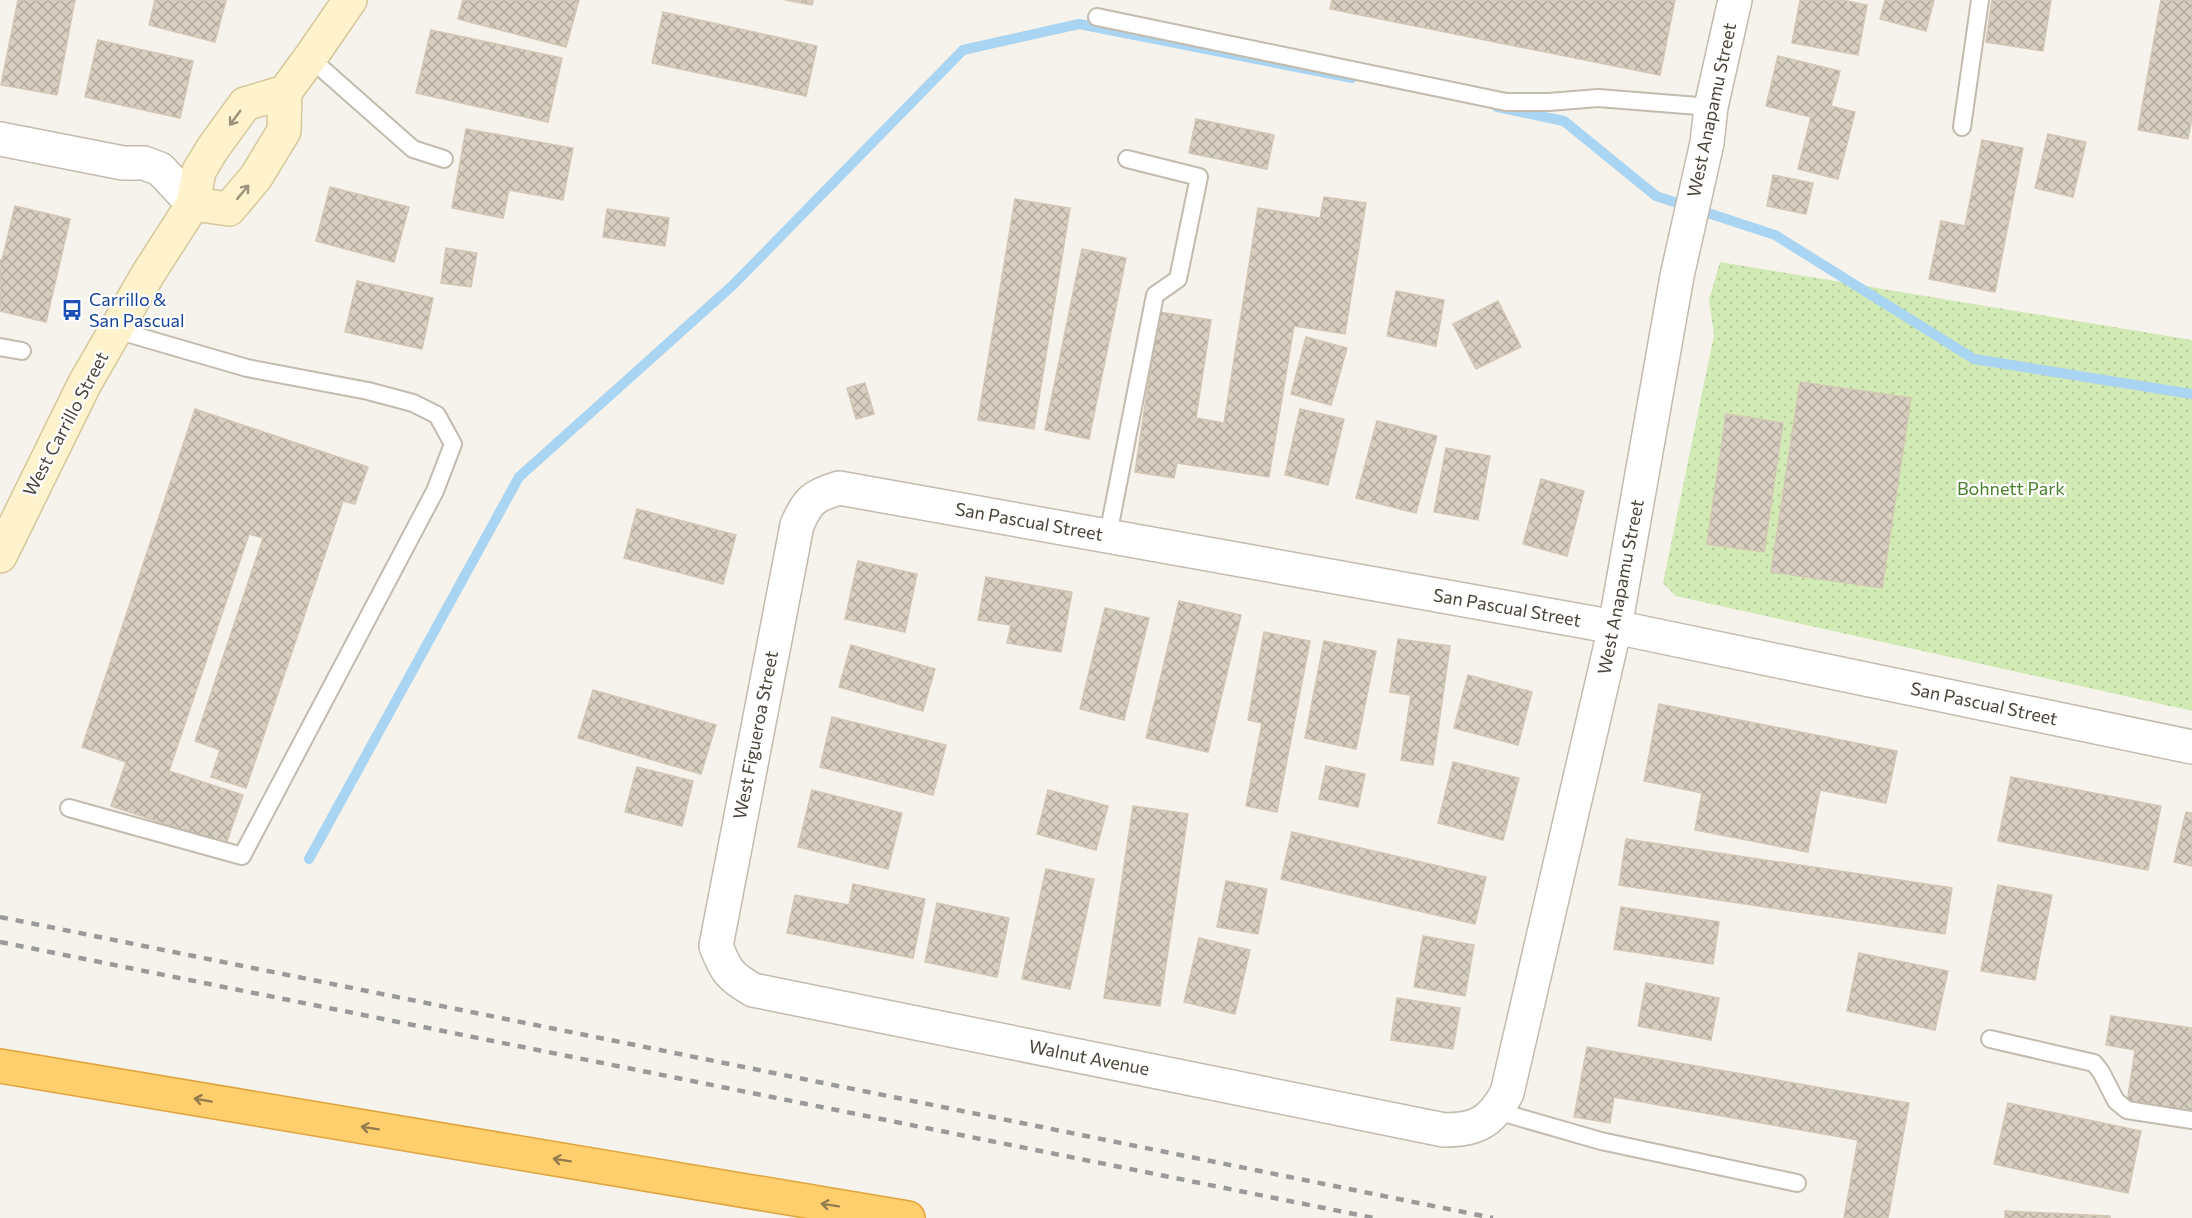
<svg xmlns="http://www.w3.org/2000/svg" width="2192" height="1218" font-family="Commissioner,sans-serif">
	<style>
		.park { fill: url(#park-dots) }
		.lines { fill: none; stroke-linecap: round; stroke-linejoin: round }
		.stream { stroke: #a9d4f2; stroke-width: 10 }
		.building { fill: url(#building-cross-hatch); stroke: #d3c7b4; stroke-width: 1.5 }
		.service-casing { stroke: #c2bbae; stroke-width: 20 }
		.minor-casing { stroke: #c2bbae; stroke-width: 36 }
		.secondary-casing { stroke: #d6c79b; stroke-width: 36 }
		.motorway-casing { stroke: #e0a43c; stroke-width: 36 }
		.service { stroke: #fff; stroke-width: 16 }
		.minor { stroke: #fff; stroke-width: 33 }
		.secondary { stroke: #fff3cd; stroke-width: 33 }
		.motorway { stroke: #ffcf6e; stroke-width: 33 }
		.rail { stroke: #9a9a9a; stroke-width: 4.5; stroke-dasharray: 8 8; stroke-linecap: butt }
		.oneway { stroke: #9c937c }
		.oneway2 { stroke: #937c4e }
		.labels { text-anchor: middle; stroke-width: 4.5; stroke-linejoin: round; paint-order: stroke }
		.street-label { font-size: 18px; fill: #4b4439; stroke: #fff }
		.transit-label { font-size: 18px; fill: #164399; stroke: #fff; text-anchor: start }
		.park-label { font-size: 18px; fill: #4a7f2a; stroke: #fff }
	</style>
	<defs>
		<pattern id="park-dots" width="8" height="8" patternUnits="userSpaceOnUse" patternTransform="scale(1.5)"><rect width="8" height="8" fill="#d2eab5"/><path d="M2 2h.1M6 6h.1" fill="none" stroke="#b6ca9c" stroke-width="1.8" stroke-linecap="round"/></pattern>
		<pattern id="building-cross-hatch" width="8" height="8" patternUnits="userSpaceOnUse" patternTransform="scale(1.5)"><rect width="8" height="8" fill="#d8cfc1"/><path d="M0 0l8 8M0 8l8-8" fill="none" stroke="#b1aa9e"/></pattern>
	</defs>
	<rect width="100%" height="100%" fill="#f6f3ec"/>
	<polygon class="park" points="1720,262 2192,340 2192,711 1676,596 1663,583 1714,335 1709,300"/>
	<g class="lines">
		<g class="stream">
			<polyline points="1497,107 1564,121 1656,196 1775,235 1974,359 2192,394"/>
			<polyline points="309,859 519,477 733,285 963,50 1079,24 1352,78"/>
		</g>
	</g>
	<g class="building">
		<polygon points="18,0 75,0 57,95 1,85"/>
		<polygon points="155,0 226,0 215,42 149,25"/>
		<polygon points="463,0 579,0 566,47 458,19"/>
		<polygon points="785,0 813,0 812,5"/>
		<polygon points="1332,0 1675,0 1660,75 1330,9"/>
		<polygon points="1800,0 1842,0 1867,5 1858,55 1792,43"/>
		<polygon points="1885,0 1934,0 1926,31 1880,19"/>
		<polygon points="1992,0 2051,0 2043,51 1986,42"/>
		<polygon points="2161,0 2192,0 2192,118 2188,139 2138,130"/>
		<polygon points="663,12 817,46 806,96 652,63"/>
		<polygon points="431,30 562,58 548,122 416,93"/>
		<polygon points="98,40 193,61 180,118 85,97"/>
		<polygon points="1778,56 1840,71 1831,106 1855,112 1838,179 1798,169 1811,117 1766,106"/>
		<polygon points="1196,119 1274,135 1267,169 1189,153"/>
		<polygon points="466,129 573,148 563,200 509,190 503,218 452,208"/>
		<polygon points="2048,134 2086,142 2073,197 2035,188"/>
		<polygon points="1982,140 2023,148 1995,292 1929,279 1941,221 1965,226"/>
		<polygon points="1773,175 1813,183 1806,214 1767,206"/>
		<polygon points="330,187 409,207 394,262 316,241"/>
		<polygon points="1324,197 1366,203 1345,334 1294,326 1269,477 1177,463 1174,478 1135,472 1159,312 1211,320 1196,418 1224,423 1258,208 1320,218"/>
		<polygon points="1015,199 1070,208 1034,429 978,420"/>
		<polygon points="15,206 70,219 46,322 0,311 0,260 2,260"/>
		<polygon points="607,209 669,218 665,246 603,237"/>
		<polygon points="446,248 477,253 471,287 441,283"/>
		<polygon points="1082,249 1126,258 1089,439 1045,430"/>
		<polygon points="357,281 433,298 422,349 345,332"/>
		<polygon points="1396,291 1444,300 1436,346 1387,336"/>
		<polygon points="1498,301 1521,347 1476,369 1453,324"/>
		<polygon points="1306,337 1347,348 1331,405 1291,394"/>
		<polygon points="1800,382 1911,398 1882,588 1771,572"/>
		<polygon points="865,383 874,414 856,419 847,388"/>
		<polygon points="195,409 368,467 355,504 343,501 246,788 211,777 220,750 195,741 263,538 249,534 169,771 243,795 226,844 111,806 126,762 82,747"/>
		<polygon points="1300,409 1344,419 1328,485 1285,475"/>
		<polygon points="1726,414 1783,423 1764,552 1707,544"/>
		<polygon points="1377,421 1437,436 1416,513 1356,498"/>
		<polygon points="1446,448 1490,456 1478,520 1434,512"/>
		<polygon points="1541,479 1584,491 1567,556 1523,544"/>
		<polygon points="637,509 736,535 723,584 624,558"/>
		<polygon points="858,561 917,574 905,632 845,619"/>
		<polygon points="986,577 1072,592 1061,652 1007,643 1011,625 978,620"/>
		<polygon points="1179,601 1241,615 1208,752 1146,738"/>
		<polygon points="1105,608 1149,618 1124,720 1080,709"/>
		<polygon points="1264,632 1310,641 1277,812 1246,806 1262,723 1248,720"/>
		<polygon points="1398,639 1450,646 1433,765 1401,760 1411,695 1390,692"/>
		<polygon points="1324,641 1376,651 1356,749 1305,738"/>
		<polygon points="851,645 935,669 923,711 839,687"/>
		<polygon points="1468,675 1532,692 1518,745 1454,728"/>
		<polygon points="593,690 716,725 701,774 578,738"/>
		<polygon points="1659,704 1897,751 1886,803 1820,790 1808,852 1695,830 1702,793 1644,781"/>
		<polygon points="832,717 946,745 933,795 820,767"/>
		<polygon points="1453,762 1519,778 1503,840 1438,823"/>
		<polygon points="1326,766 1365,774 1358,807 1319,799"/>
		<polygon points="637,767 693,781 682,826 625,812"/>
		<polygon points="2011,777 2161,806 2148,870 1998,841"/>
		<polygon points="812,790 902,813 888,869 798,847"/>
		<polygon points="1048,790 1108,806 1096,850 1037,834"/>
		<polygon points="1133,806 1188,814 1160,1006 1104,998"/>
		<polygon points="2186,812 2192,813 2192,866 2174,862"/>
		<polygon points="1292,832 1486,877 1475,924 1281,879"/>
		<polygon points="1626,839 1952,888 1945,934 1619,885"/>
		<polygon points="1046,869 1094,879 1070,989 1022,979"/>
		<polygon points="1226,881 1267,889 1258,934 1217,927"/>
		<polygon points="853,884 925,899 913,958 787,933 795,895 849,905"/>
		<polygon points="1998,885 2052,895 2035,980 1981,971"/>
		<polygon points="937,903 1009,918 997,977 925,962"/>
		<polygon points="1621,907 1719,922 1713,964 1614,949"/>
		<polygon points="1423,936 1474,945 1465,996 1414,987"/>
		<polygon points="1199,938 1250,950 1235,1014 1184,1002"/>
		<polygon points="1859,953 1948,971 1935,1030 1847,1011"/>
		<polygon points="1646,983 1719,998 1711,1040 1638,1026"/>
		<polygon points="1397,998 1460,1008 1453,1049 1391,1040"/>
		<polygon points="2111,1016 2192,1028 2192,1113 2127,1103 2135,1050 2106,1045"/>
		<polygon points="1587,1047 1909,1103 1888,1218 1844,1218 1858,1140 1614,1097 1610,1123 1574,1117"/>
		<polygon points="2008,1103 2141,1131 2128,1193 1994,1164"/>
		<polygon points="2005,1211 2110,1216 2110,1218 2005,1218"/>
	</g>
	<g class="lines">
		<defs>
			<g id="service">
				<polyline points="1097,17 1506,102 1549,102 1598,98 1711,107"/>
				<polyline points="310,58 413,149 444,159"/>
				<polyline points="1962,127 1980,0"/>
				<polyline points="0,347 22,351"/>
				<polyline points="1108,535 1155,295 1178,279 1199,177 1127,159"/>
				<polyline points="69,808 242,856 435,491 453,444 437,415 413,403 368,391 247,368 116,330"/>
				<polyline points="1990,1039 2094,1063 2101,1072 2116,1101 2127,1110 2192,1120"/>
				<polyline points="1497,1111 1601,1141 1797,1183"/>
			</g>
			<g id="minor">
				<path d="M1735 0 1711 107 1707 143 1677 276 1615 627 1507 1093C1491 1122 1477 1130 1444 1130L753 990C729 976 726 971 716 946L797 525C808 500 813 496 839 488L1615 627 2192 747"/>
				<polyline points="0,139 123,163 144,163 160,169 193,204"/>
			</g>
			<g id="secondary">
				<polyline points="193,204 229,209 256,177 284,131 285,92"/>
				<polyline points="0,556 85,383 148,274 193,204 199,171 213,148 245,104 285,92 310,58 350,0"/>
			</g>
			<polyline id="motorway" points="0,1066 908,1218"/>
		</defs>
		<use href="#service" class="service-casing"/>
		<use href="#minor" class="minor-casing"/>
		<use href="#secondary" class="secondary-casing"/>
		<use href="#motorway" class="motorway-casing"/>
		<use href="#service" class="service"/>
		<use href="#minor" class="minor"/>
		<use href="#secondary" class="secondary"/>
		<use href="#motorway" class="motorway"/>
		<g class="rail">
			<polyline points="0,917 1493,1218"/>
			<polyline points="0,942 1374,1218"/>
		</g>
	</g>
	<defs><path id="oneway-shaft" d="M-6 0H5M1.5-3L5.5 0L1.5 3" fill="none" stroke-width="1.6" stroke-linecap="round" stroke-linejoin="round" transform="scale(1.5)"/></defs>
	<g class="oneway">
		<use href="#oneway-shaft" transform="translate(235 118) rotate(126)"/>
		<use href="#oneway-shaft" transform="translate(243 192) rotate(-50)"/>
	</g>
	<g class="oneway2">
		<use href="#oneway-shaft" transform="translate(203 1100) rotate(-170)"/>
		<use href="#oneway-shaft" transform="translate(370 1128) rotate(-171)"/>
		<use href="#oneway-shaft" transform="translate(562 1160) rotate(-171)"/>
		<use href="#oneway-shaft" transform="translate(830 1205) rotate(-171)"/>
	</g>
	<defs>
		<symbol id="bus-bare" viewBox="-9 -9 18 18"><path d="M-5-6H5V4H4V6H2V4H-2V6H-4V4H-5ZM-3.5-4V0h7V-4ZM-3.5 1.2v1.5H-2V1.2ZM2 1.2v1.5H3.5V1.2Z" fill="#1a4fb4" stroke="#fff" stroke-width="2.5" paint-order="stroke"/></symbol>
	</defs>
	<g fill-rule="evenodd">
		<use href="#bus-bare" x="57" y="295" width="30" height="30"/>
	</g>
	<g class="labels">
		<g class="street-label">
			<text transform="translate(1712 110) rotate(-78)" y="6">West Anapamu Street</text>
			<text transform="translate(66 424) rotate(-62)" y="6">West Carrillo Street</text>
			<text transform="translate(1029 522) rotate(10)" y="6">San Pascual Street</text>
			<text transform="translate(1621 587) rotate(-79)" y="6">West Anapamu Street</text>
			<text transform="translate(1507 608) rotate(10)" y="6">San Pascual Street</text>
			<text transform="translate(1984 704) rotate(12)" y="6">San Pascual Street</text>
			<text transform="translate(756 735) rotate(-79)" y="6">West Figueroa Street</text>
			<text transform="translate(1089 1058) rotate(11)" y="6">Walnut Avenue</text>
		</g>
		<g class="transit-label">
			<text x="89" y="306">Carrillo &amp;<tspan x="89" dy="21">San Pascual</tspan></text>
		</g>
		<g class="park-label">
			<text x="2011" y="495">Bohnett Park</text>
		</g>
	</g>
</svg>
